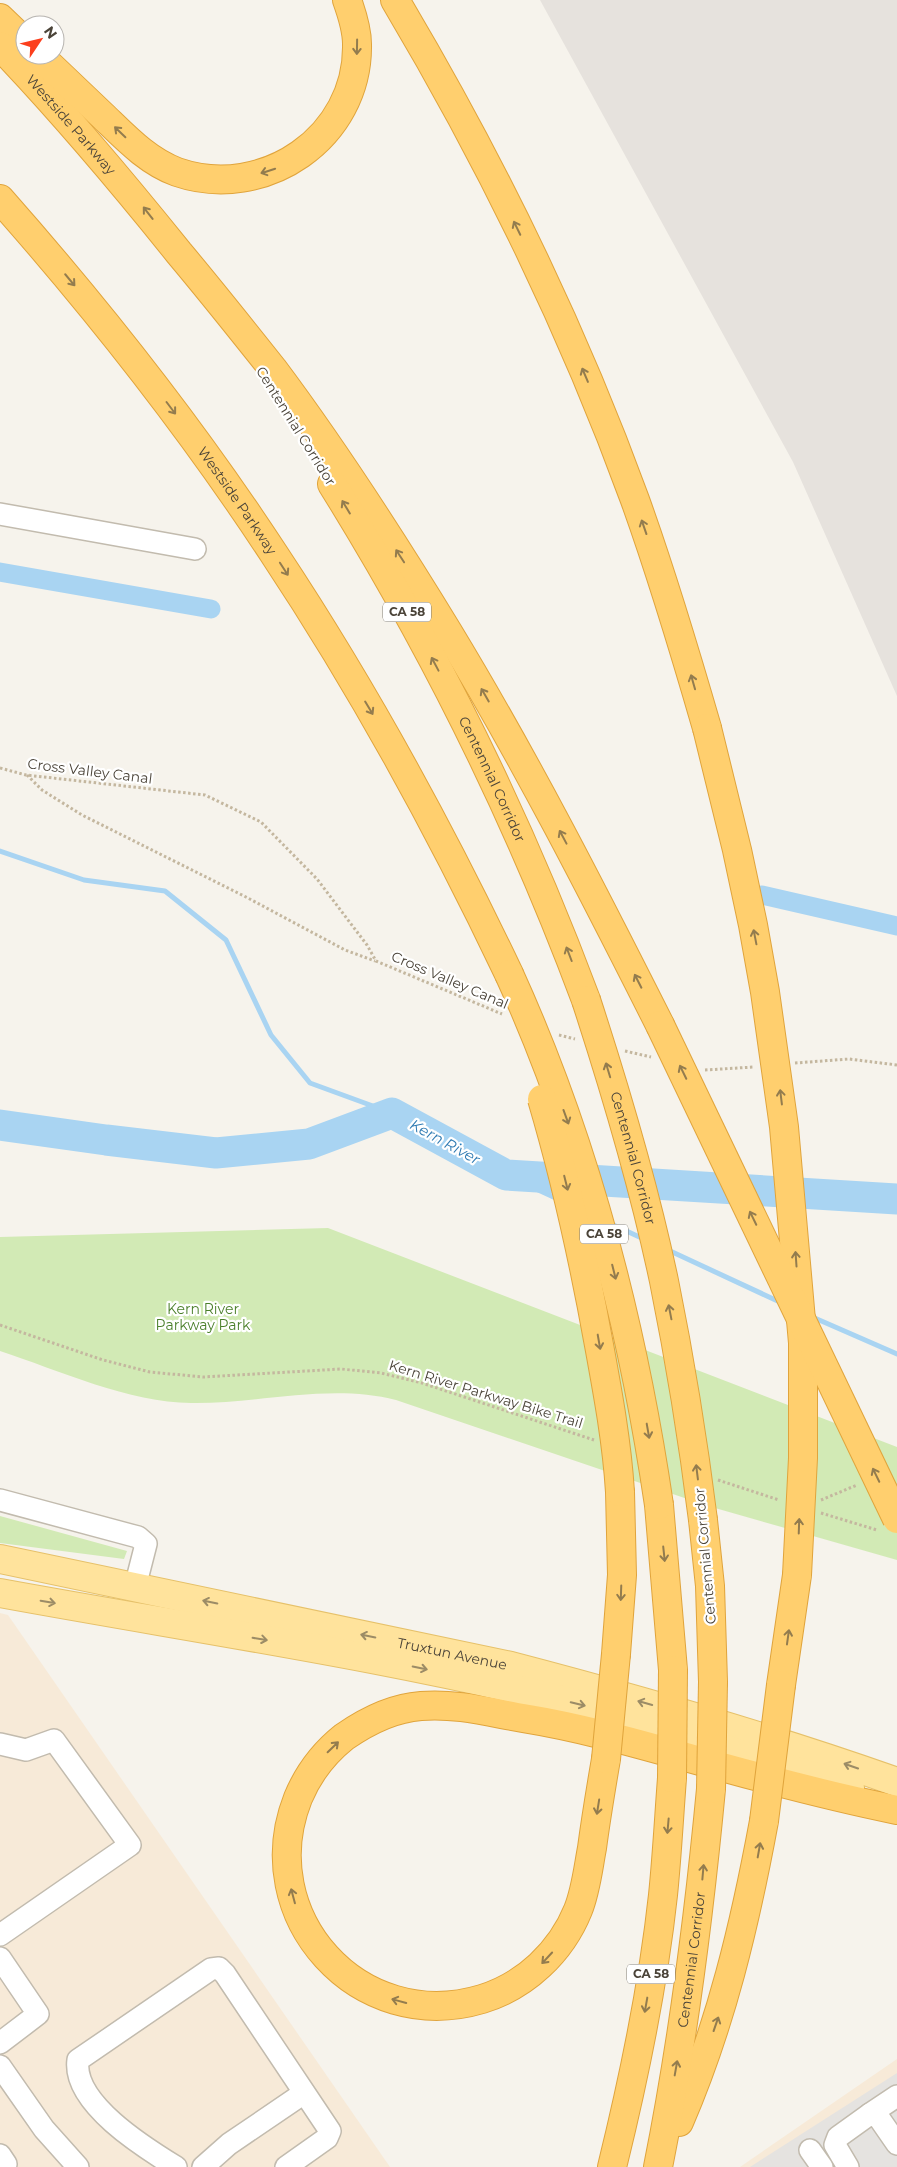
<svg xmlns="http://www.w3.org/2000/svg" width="897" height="2167" font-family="Montserrat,sans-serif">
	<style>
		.commercial { fill: #f7ead8 }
		.industrial { fill: #e6e2dd }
		.green { fill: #d2eab5 }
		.parking { fill: #e5e3e0 }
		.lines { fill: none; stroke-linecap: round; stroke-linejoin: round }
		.stream { stroke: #a9d4f2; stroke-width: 5 }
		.canal { stroke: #a9d4f2; stroke-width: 19 }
		.river { stroke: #a9d4f2; stroke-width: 31 }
		.minor-casing { stroke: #c2bbae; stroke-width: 24 }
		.major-casing { stroke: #e6c16a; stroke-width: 30 }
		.highway-casing { stroke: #e0a43c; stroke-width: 30 }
		.path { stroke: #c4b79f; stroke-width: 3; stroke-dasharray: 2.5 2.5; stroke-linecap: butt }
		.minor { stroke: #fff; stroke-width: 21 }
		.major { stroke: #ffe39c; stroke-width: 28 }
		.highway { stroke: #ffcf6e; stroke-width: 28 }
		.highway-bridge-casing { stroke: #e0a43c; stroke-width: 30; stroke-linecap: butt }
		.highway-bridge { stroke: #ffcf6e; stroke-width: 28 }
		.oneway { stroke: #937c4e }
		.oneway2 { stroke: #9c8c66 }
		.labels { text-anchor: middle; stroke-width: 4.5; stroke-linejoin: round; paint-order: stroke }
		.shield { fill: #fff; stroke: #817c74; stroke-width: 1 }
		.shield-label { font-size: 12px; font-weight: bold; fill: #4b4439 }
		.street-label { font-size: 14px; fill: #4b4439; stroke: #fff }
		.park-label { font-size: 14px; fill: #4a7f2a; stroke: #fff }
		.water-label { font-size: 15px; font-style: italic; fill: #2e7ab2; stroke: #fff }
	</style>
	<rect width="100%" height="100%" fill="#f6f3ec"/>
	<g class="commercial">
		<polygon points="0,1613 8,1615 390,2167 0,2167"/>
		<polygon points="897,2059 897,2167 740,2167"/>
	</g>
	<polygon class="industrial" points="540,0 897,0 897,696 793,462"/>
	<g class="green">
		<path d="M328 1228 897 1447V1560L708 1506 396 1400C329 1383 259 1404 191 1403 130 1403 58 1370 0 1351V1237Z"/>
		<polygon points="0,1516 127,1551 124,1559 0,1543"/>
	</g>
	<polygon class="parking" points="897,2073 897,2167 750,2167"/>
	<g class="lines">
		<g class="stream">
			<polyline points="0,851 84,880 165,891 226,940 271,1035 310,1083 392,1113"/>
			<polyline points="506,1175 560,1200"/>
			<polyline points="609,1223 646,1240"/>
			<polyline points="668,1250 782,1303"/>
			<polyline points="810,1316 897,1354"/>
		</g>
		<g class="canal">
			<polyline points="0,572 211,609"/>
			<polyline points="762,895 897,926"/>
		</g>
		<polyline class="river" points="0,1125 106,1140 216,1153 309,1144 392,1113 506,1175 897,1199"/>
		<defs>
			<g id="minor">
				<polyline points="0,514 195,549"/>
				<polyline points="0,1500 138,1537 146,1544 135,1587"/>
				<polyline points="0,1744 26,1750 54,1740 130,1845 0,1935"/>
				<polyline points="0,1958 38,2014 0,2043"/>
				<polyline points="0,2066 44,2129 78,2167"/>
				<polyline points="870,2114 897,2096"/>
				<polyline points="810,2150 822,2167"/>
				<polyline points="0,2155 6,2164"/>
				<path d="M176 2167C145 2148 72 2103 78 2060L211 1969 219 1968 225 1974 330 2131 327 2138 286 2167"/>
				<polyline points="203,2167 229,2144 304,2093"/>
				<polyline points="848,2167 835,2145 838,2137 870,2114 879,2118 897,2144"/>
			</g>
			<g id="major">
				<path id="s1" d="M0 1559 511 1666C641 1700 770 1737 897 1782"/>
				<path d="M0 1593C196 1629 393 1657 586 1706 623 1715 659 1728 695 1740 747 1756 799 1771 850 1788"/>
			</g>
			<g id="highway">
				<path d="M395 0C489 158 572 327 635 500 662 575 685 652 707 728"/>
				<polyline points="0,18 25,42"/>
				<path id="s2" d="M0 46C63 112 122 182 179 253 211 291 242 330 273 369 336 453 393 542 448 632 525 759 593 892 660 1025"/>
				<path d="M39 55C60 75 81 95 102 115 125 137 147 161 177 172 264 202 359 137 357 44 357 29 352 14 347 0"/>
				<path id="s3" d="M0 199C99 311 192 429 274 554 363 688 440 829 509 974"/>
				<path id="s4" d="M332 484C434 648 519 820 586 1000"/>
				<polyline points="659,1505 673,1670"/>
				<polyline points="703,1520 710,1586 713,1682"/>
				<polyline points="616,1654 622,1575 620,1492"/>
				<polyline points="781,1685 797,1575"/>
				<path d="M606 1759C601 1788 596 1818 592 1848 588 1869 586 1890 578 1910 561 1952 525 1986 482 1999 359 2036 251 1916 298 1798 308 1774 324 1753 344 1737 367 1721 393 1708 421 1706 455 1703 489 1712 523 1718 591 1729 656 1749 722 1767 780 1783 838 1798 897 1810"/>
				<path d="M679 2122C721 2025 745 1924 764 1821"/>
				<path d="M612 2167C634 2078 653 1987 663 1895 667 1856 669 1817 672 1778"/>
				<path id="s5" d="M658 2167C683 2042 699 1916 711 1789"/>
			</g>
		</defs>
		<use href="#minor" class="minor-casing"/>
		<use href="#major" class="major-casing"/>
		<use href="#highway" class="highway-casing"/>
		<g class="path">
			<polyline points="0,768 26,775 205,795 261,822 317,879 367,945 376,961 502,1014"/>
			<polyline points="27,775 42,790 82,815 246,897 345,950 375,961"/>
			<polyline points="559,1035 575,1039"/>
			<polyline points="625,1051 651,1057"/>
			<polyline points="795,1063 849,1059 897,1065"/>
			<polyline points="705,1070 754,1067"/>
			<polyline points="0,1325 103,1360 150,1372 203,1377 341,1369 381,1373 422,1383 594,1440"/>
			<polyline points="718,1480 779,1500"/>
			<polyline points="821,1500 857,1485"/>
			<polyline points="821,1513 877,1530"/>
		</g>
		<use href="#minor" class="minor"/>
		<use href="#major" class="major"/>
		<use href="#highway" class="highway"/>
		<defs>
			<g id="highway-bridge">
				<polyline points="707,728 737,850 753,925 765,992 784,1127 803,1343 803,1458 797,1575"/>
				<path d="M509 974C586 1143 632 1322 659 1505"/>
				<path id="s6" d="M586 1000C616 1092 644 1186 664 1281 680 1360 693 1440 703 1520"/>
				<polyline points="660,1025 897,1519"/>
				<path d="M542 1099C566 1180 584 1262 599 1345 608 1394 617 1443 620 1492"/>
				<polyline points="606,1759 616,1654"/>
				<polyline points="672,1778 673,1670"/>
				<polyline points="711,1789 713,1682"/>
				<polyline points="764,1821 781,1685"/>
			</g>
		</defs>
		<use href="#highway-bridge" class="highway-bridge-casing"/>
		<use href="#highway-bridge" class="highway-bridge"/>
	</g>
	<defs><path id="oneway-shaft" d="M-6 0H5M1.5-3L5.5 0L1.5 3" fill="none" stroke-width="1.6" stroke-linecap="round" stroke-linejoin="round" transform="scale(1.25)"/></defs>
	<g class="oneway">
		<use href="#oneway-shaft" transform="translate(357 47) rotate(91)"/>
		<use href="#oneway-shaft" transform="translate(120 132) rotate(-136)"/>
		<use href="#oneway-shaft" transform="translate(268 171) rotate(162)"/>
		<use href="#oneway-shaft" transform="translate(148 213) rotate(-128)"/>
		<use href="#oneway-shaft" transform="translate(517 228) rotate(-116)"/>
		<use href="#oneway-shaft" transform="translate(70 280) rotate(50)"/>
		<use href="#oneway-shaft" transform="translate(585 375) rotate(-113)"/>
		<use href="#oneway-shaft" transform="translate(171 408) rotate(53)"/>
		<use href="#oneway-shaft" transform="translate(346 507) rotate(-121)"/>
		<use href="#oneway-shaft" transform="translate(644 527) rotate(-109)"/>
		<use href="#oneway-shaft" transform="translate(400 556) rotate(-123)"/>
		<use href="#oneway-shaft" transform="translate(284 569) rotate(57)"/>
		<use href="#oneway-shaft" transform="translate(435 664) rotate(-118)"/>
		<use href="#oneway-shaft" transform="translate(693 682) rotate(-106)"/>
		<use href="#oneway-shaft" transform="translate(485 695) rotate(-120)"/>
		<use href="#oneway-shaft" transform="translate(369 708) rotate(59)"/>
		<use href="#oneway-shaft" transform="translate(563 837) rotate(-118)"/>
		<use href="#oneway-shaft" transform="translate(755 937) rotate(-101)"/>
		<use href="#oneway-shaft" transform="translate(569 954) rotate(-111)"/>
		<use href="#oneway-shaft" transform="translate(638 981) rotate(-117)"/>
		<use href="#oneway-shaft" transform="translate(608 1070) rotate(-107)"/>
		<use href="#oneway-shaft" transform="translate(683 1072) rotate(-116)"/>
		<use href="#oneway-shaft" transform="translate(781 1097) rotate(-97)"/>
		<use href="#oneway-shaft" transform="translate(566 1117) rotate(70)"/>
		<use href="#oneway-shaft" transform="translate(566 1183) rotate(76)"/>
		<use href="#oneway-shaft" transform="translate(753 1218) rotate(-116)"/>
		<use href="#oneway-shaft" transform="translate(796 1259) rotate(-94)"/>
		<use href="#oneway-shaft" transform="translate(614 1272) rotate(76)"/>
		<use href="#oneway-shaft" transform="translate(670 1312) rotate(-101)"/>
		<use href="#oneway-shaft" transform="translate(599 1342) rotate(80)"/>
		<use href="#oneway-shaft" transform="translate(648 1431) rotate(80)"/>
		<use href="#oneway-shaft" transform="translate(697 1472) rotate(-97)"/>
		<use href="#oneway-shaft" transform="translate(876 1475) rotate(-116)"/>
		<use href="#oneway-shaft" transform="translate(799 1526) rotate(-88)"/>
		<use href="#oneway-shaft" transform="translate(664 1554) rotate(84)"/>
		<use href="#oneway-shaft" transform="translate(621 1593) rotate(92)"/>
		<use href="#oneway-shaft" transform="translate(788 1637) rotate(-82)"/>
		<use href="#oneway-shaft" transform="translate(333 1747) rotate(-44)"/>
		<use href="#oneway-shaft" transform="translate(598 1807) rotate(99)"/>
		<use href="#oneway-shaft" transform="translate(668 1826) rotate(95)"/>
		<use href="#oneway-shaft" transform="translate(759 1850) rotate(-80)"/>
		<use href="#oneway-shaft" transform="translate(703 1872) rotate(-85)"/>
		<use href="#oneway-shaft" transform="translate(293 1896) rotate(-105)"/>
		<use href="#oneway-shaft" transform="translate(547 1958) rotate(133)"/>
		<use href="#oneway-shaft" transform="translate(399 2001) rotate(-165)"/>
		<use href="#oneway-shaft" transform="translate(646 2005) rotate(100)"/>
		<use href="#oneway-shaft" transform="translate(716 2024) rotate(-71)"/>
		<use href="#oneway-shaft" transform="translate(676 2068) rotate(-80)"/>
	</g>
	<g class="oneway2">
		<use href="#oneway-shaft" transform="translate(48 1602) rotate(10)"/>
		<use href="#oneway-shaft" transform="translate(210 1602) rotate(-168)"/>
		<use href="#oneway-shaft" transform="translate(368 1636) rotate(-168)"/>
		<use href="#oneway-shaft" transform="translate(260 1639) rotate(9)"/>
		<use href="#oneway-shaft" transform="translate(420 1668) rotate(12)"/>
		<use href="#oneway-shaft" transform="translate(645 1703) rotate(-164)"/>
		<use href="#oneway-shaft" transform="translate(578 1704) rotate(14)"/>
		<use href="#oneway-shaft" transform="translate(851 1766) rotate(-161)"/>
	</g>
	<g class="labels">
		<g class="shield">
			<rect x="383" y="602.5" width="48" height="19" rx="4"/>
			<rect x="580" y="1224.5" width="48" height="19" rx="4"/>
			<rect x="627" y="1964.5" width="48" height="19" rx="4"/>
		</g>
		<g class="shield-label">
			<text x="407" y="616">CA 58</text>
			<text x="604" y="1238">CA 58</text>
			<text x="651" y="1978">CA 58</text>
		</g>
		<g class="street-label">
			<text dy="5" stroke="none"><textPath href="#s2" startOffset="106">Westside Parkway</textPath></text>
			<text transform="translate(296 426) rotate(58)" y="5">Centennial Corridor</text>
			<text dy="5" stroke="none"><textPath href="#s3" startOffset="384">Westside Parkway</textPath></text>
			<text transform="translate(90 771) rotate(7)" y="5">Cross Valley Canal</text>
			<text dy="5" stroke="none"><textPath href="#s4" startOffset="336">Centennial Corridor</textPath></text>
			<text transform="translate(450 980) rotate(23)" y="5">Cross Valley Canal</text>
			<text dy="5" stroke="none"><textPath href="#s6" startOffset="165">Centennial Corridor</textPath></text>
			<text transform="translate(486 1394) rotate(17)" y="5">Kern River Parkway Bike Trail</text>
			<text transform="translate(705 1556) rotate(-95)" y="5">Centennial Corridor</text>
			<text dy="5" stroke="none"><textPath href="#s1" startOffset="462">Truxtun Avenue</textPath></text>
			<text dy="5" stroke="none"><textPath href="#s5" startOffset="210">Centennial Corridor</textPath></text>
		</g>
		<g class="park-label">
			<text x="203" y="1314">Kern River<tspan x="203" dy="16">Parkway Park</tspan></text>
		</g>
		<g class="water-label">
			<text transform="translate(445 1142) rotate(29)" y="5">Kern River</text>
		</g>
	</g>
	<g transform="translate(40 40) rotate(55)"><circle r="24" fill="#ffffff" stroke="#b7b4b0"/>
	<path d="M0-4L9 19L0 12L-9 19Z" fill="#fc3f1d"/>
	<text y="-8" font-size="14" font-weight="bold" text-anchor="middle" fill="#4b4439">N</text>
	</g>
</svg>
